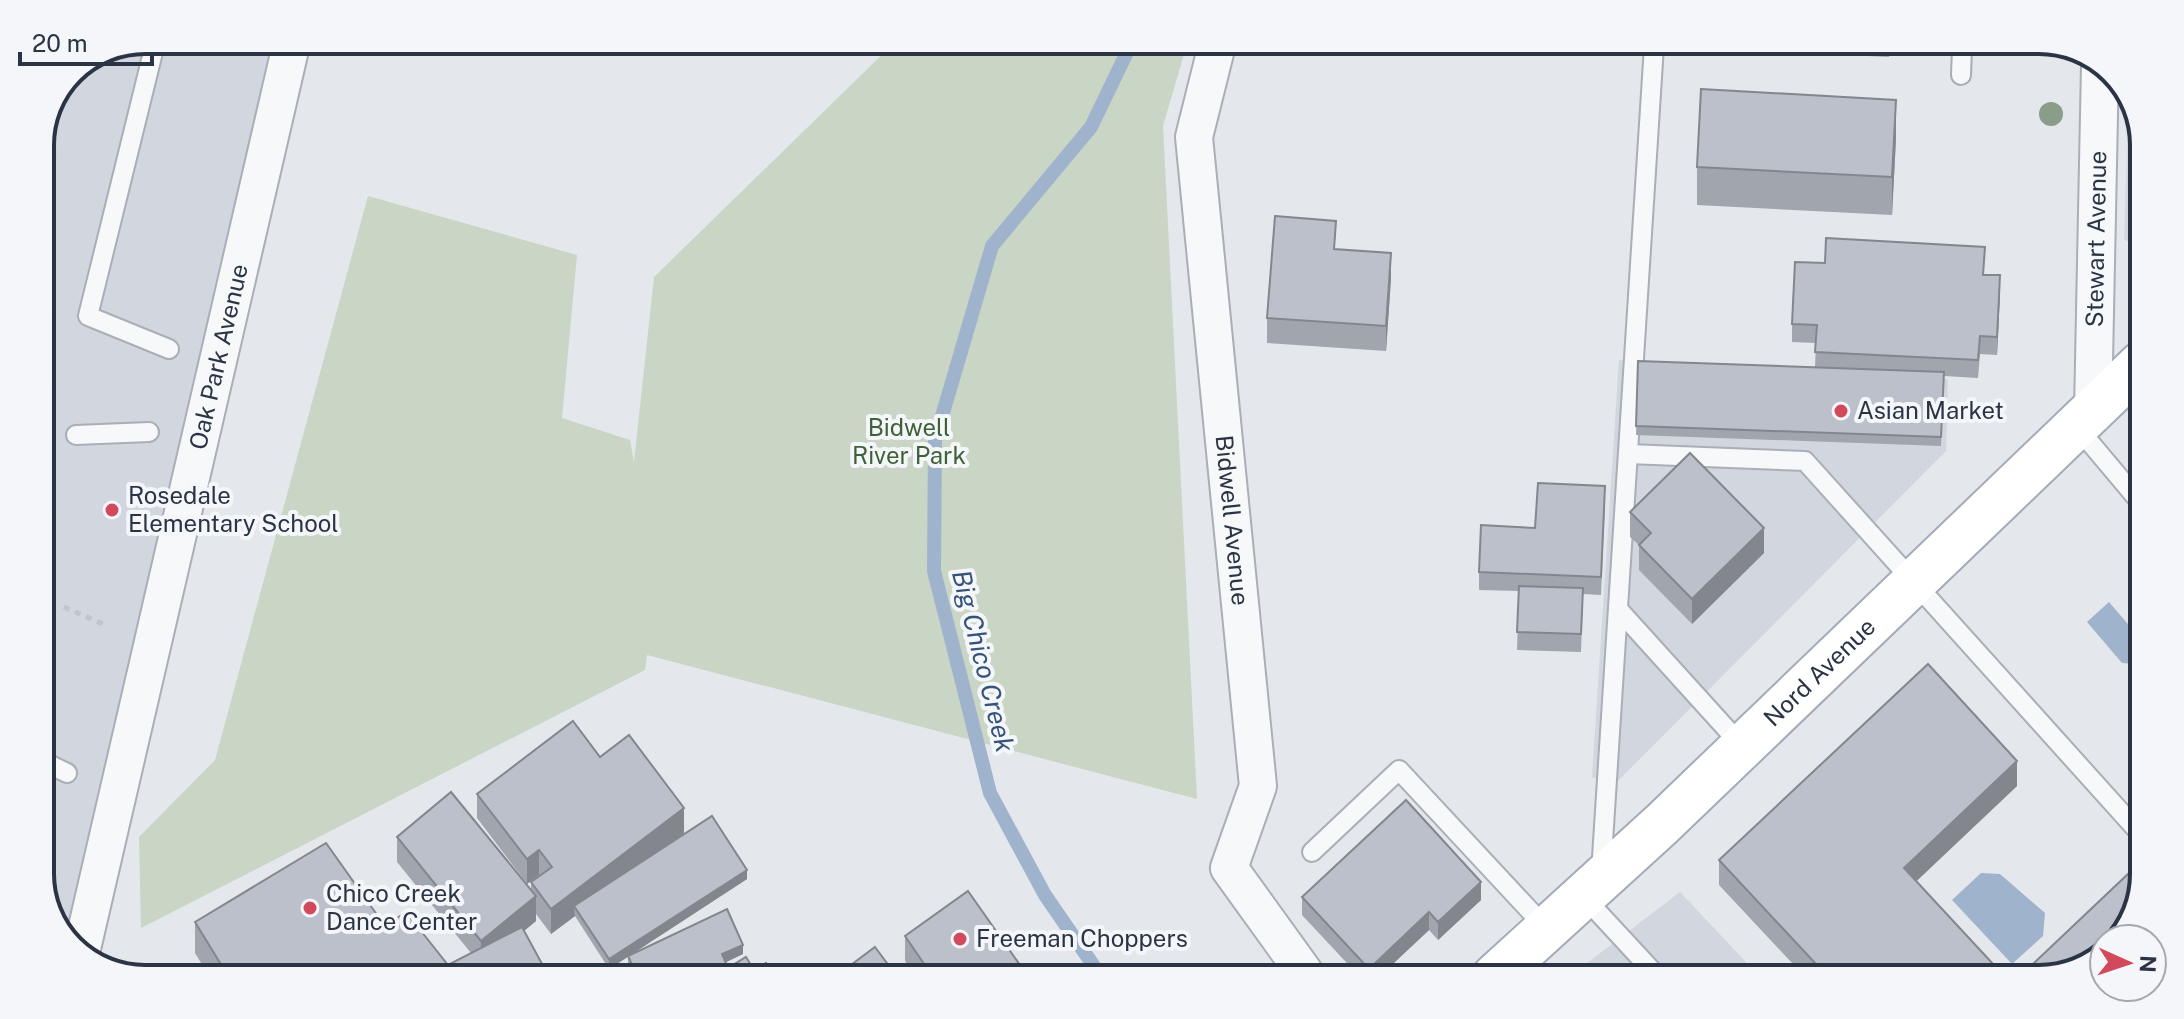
<svg xmlns="http://www.w3.org/2000/svg" width="2184" height="1019" font-family="'Public Sans',sans-serif">
	<style>
		.built { fill: #d2d6de }
		.green { fill: #c9d6c5 }
		.water { fill: #9fb4cc }
		.lines { fill: none; stroke-linecap: round; stroke-linejoin: round }
		.stream { stroke: #9fb4cc; stroke-width: 14 }
		.service-casing { stroke: #a9aeb7; stroke-width: 22 }
		.minor-casing { stroke: #a9aeb7; stroke-width: 40 }
		.primary-casing { stroke: #a3abb8; stroke-width: 48 }
		.path { stroke: #c2c5cb; stroke-width: 5; stroke-dasharray: 6 6; stroke-linecap: butt }
		.service { stroke: #f7f8fa; stroke-width: 18 }
		.minor { stroke: #f7f8fa; stroke-width: 36 }
		.primary { stroke: #fff; stroke-width: 44 }
		.tree { fill: #899d89 }
		.wall { fill: #a1a5ae }
		.shaded-wall { fill: #83868d }
		.building { fill: #bbc0ca; stroke: #83868d; stroke-width: 2 }
		.poi-dot { fill: #d1495b; stroke: #f4f6f9; stroke-width: 3 }
		.labels { text-anchor: middle; stroke-width: 8; stroke-linejoin: round; paint-order: stroke }
		.street-label { font-size: 24px; fill: #2b3445; stroke: #f4f6f9 }
		.poi-label { font-size: 24px; fill: #2b3445; stroke: #f4f6f9; text-anchor: start }
		.park-label { font-size: 24px; fill: #3f6138; stroke: #f4f6f9 }
		.water-label { font-size: 26px; font-style: italic; fill: #34527a; stroke: #f4f6f9 }
		.rim { fill: none; stroke: #2b3445; stroke-width: 4 }
	</style>
	<rect width="100%" height="100%" fill="#e4e7ec"/>
	<g class="built">
		<polygon points="145,40 292,41 81,953 61,938 40,881 40,139 71,70"/>
		<polygon points="2129,95 2144,139 2143,251 2124,239"/>
		<polygon points="1619,360 1948,379 1946,451 1614,785 1592,777"/>
		<polygon points="1680,892 1761,978 1569,977"/>
	</g>
	<g class="green">
		<polygon points="894,43 1187,44 1163,126 1197,799 647,655 645,670 141,928 139,837 215,760 368,196 577,255 562,418 630,440 634,462 654,277"/>
		<polygon points="55,107 57,159 40,160 40,139"/>
	</g>
	<g class="water">
		<polygon points="2109,602 2139,637 2138,660 2134,664 2122,663 2087,622"/>
		<polygon points="1981,873 2000,874 2045,913 2043,936 2012,964 1952,900"/>
	</g>
	<g class="lines">
		<polyline class="stream" points="1100,975 1045,895 990,793 934,571 935,440 992,246 1091,127 1131,44"/>
		<defs>
			<g id="service">
				<polyline points="156,40 88,316 169,349"/>
				<polyline points="1961,75 1962,48"/>
				<polyline points="2077,427 2140,502"/>
				<polyline points="76,435 149,432"/>
				<polyline points="1628,454 1805,461 2137,830"/>
				<polyline points="1618,609 1742,746"/>
				<polyline points="40,760 67,773"/>
				<polyline points="1312,852 1399,770 1547,929"/>
				<polyline points="1601,873 1654,46"/>
				<polyline points="1583,896 1658,977"/>
			</g>
			<g id="minor">
				<path id="s1" d="M1217 45 1194 137 1258 786 1229 868 1304 972"/>
				<path id="s2" d="M2093 411 2100 65"/>
				<path id="s3" d="M81 953 292 41"/>
			</g>
			<g id="primary">
				<path id="s4" d="M1494 977 1662 824 2141 364"/>
			</g>
		</defs>
		<use href="#service" class="service-casing"/>
		<use href="#minor" class="minor-casing"/>
		<use href="#primary" class="primary-casing"/>
		<polyline class="path" points="64,607 103,624"/>
		<use href="#service" class="service"/>
		<use href="#minor" class="minor"/>
		<use href="#primary" class="primary"/>
	</g>
	<circle class="tree" cx="2051" cy="114" r="12"/>
	<g class="wall">
		<polygon points="1781,47 1890,47 1889,57 1781,52"/>
		<polygon points="1896,138 1892,215 1697,205 1697,167"/>
		<polygon points="1336,249 1391,278 1386,351 1267,343 1267,318"/>
		<polygon points="1984,275 2000,293 1997,355 1980,354 1978,378 1944,376 1941,446 1636,435 1638,361 1815,367 1816,343 1792,342 1792,324"/>
		<polygon points="1605,504 1601,595 1583,594 1581,652 1517,650 1519,591 1479,590 1479,572 1535,528"/>
		<polygon points="1630,512 1764,553 1692,624 1639,570 1639,545 1630,537"/>
		<polygon points="600,757 684,833 669,844 747,879 629,956 743,954 726,962 728,968 772,974 631,973 628,966 628,957 609,969 575,916 551,934 536,914 536,921 524,931 547,973 206,971 195,953 195,922 385,926 448,965 471,953 397,862 397,837 531,890 531,882 540,876 539,875 527,884 477,818 477,794"/>
		<polygon points="2017,786 1916,881 2007,979 1806,978 1719,885 1719,860"/>
		<polygon points="1302,897 1481,900 1438,940 1429,930 1380,976 1359,976 1302,915"/>
		<polygon points="905,936 1027,975 914,974 905,961"/>
	</g>
	<g class="shaded-wall">
		<polygon points="1896,100 1896,138 1892,215 1892,177"/>
		<polygon points="1391,253 1391,278 1386,351 1386,326"/>
		<polygon points="2000,275 2000,293 1997,355 1997,337"/>
		<polygon points="1764,528 1764,553 1692,624 1692,599"/>
		<polygon points="2017,761 2017,786 1904,893 1904,868"/>
		<polygon points="684,808 684,833 579,913 574,906 575,916 551,934 551,909"/>
		<polygon points="539,850 539,875 527,884 527,859"/>
		<polygon points="747,870 747,879 609,969 609,959"/>
		<polygon points="1481,882 1481,900 1438,940 1438,922"/>
		<polygon points="536,896 536,921 481,966 481,941"/>
		<polygon points="1429,912 1429,930 1380,976 1369,976 1369,969"/>
		<polygon points="743,945 743,954 722,964 722,954"/>
	</g>
	<g class="building">
		<polygon points="1701,89 1896,100 1892,177 1697,167"/>
		<polygon points="1275,216 1336,221 1334,249 1391,253 1386,326 1267,318"/>
		<polygon points="1826,238 1985,247 1983,275 2000,275 1997,337 1980,336 1978,360 1815,352 1817,325 1792,324 1795,262 1825,263"/>
		<polygon points="1638,361 1944,372 1941,437 1636,426"/>
		<polygon points="1690,453 1764,528 1692,599 1639,545 1651,533 1630,512"/>
		<polygon points="1538,483 1605,486 1601,577 1479,572 1481,525 1535,528"/>
		<polygon points="1519,586 1583,588 1581,634 1517,632"/>
		<polygon points="1928,664 2017,761 1904,868 2007,979 1829,978 1719,860"/>
		<polygon points="573,721 600,757 629,735 684,808 551,909 531,882 552,867 539,850 527,859 477,794"/>
		<polygon points="451,792 536,896 481,941 397,837"/>
		<polygon points="1406,800 1481,882 1438,922 1429,912 1369,969 1302,897"/>
		<polygon points="712,816 747,870 609,959 574,906"/>
		<polygon points="326,843 385,926 406,912 448,965 522,927 547,973 225,971 195,922"/>
		<polygon points="2128,874 2136,882 2136,915 2116,939 2104,939 2104,953 2097,962 2039,979 2017,979"/>
		<polygon points="968,891 1027,975 931,974 905,936"/>
		<polygon points="727,909 743,945 722,954 728,968 720,973 636,973 628,956"/>
		<polygon points="875,947 895,974 839,974"/>
		<polygon points="746,957 754,970 766,963 772,974 720,973"/>
	</g>
	<g class="poi-dot">
		<circle cx="1841" cy="411" r="8"/>
		<circle cx="112" cy="510" r="8"/>
		<circle cx="310" cy="908" r="8"/>
		<circle cx="960" cy="939" r="8"/>
	</g>
	<g class="labels">
		<g class="street-label">
			<text dy="8" stroke="none"><textPath href="#s2" startOffset="172">Stewart Avenue</textPath></text>
			<text dy="8" stroke="none"><textPath href="#s3" startOffset="612">Oak Park Avenue</textPath></text>
			<text dy="8" stroke="none"><textPath href="#s1" startOffset="480">Bidwell Avenue</textPath></text>
			<text dy="8" stroke="none"><textPath href="#s4" startOffset="446">Nord Avenue</textPath></text>
		</g>
		<g class="poi-label">
			<text x="1857" y="419">Asian Market</text>
			<text x="128" y="504">Rosedale<tspan x="128" dy="28">Elementary School</tspan></text>
			<text x="326" y="902">Chico Creek<tspan x="326" dy="28">Dance Center</tspan></text>
			<text x="976" y="947">Freeman Choppers</text>
		</g>
		<g class="park-label">
			<text x="909" y="436">Bidwell<tspan x="909" dy="28">River Park</tspan></text>
		</g>
		<g class="water-label">
			<text transform="translate(983 661) rotate(76)" y="9">Big Chico Creek</text>
		</g>
	</g>
	<path d="M0 0H2184V1019H0ZM145 54H2039A91 91 0 0 1 2130 145V874A91 91 0 0 1 2039 965H145A91 91 0 0 1 54 874V145A91 91 0 0 1 145 54Z" fill="#f4f6f9" fill-rule="evenodd"/>
	<path class="rim" d="M145 54H2039A91 91 0 0 1 2130 145V874A91 91 0 0 1 2039 965H145A91 91 0 0 1 54 874V145A91 91 0 0 1 145 54Z"/>
	<g transform="translate(2128 963) rotate(93)"><circle r="38" fill="#f4f6f9" stroke="#a4a8b1" stroke-width="2"/>
	<path d="M0-6L14 30L0 20L-14 30Z" fill="#d1495b"/>
	<text y="-12" font-size="22" font-weight="bold" text-anchor="middle" fill="#2b3445">N</text>
	</g>
	<path d="M20 52v12h132v-12" fill="none" stroke="#2b3445" stroke-width="4"/>
	<text x="32" y="52" font-size="24" fill="#2b3445" stroke="#f4f6f9" stroke-width="6" paint-order="stroke">20 m</text>
</svg>
